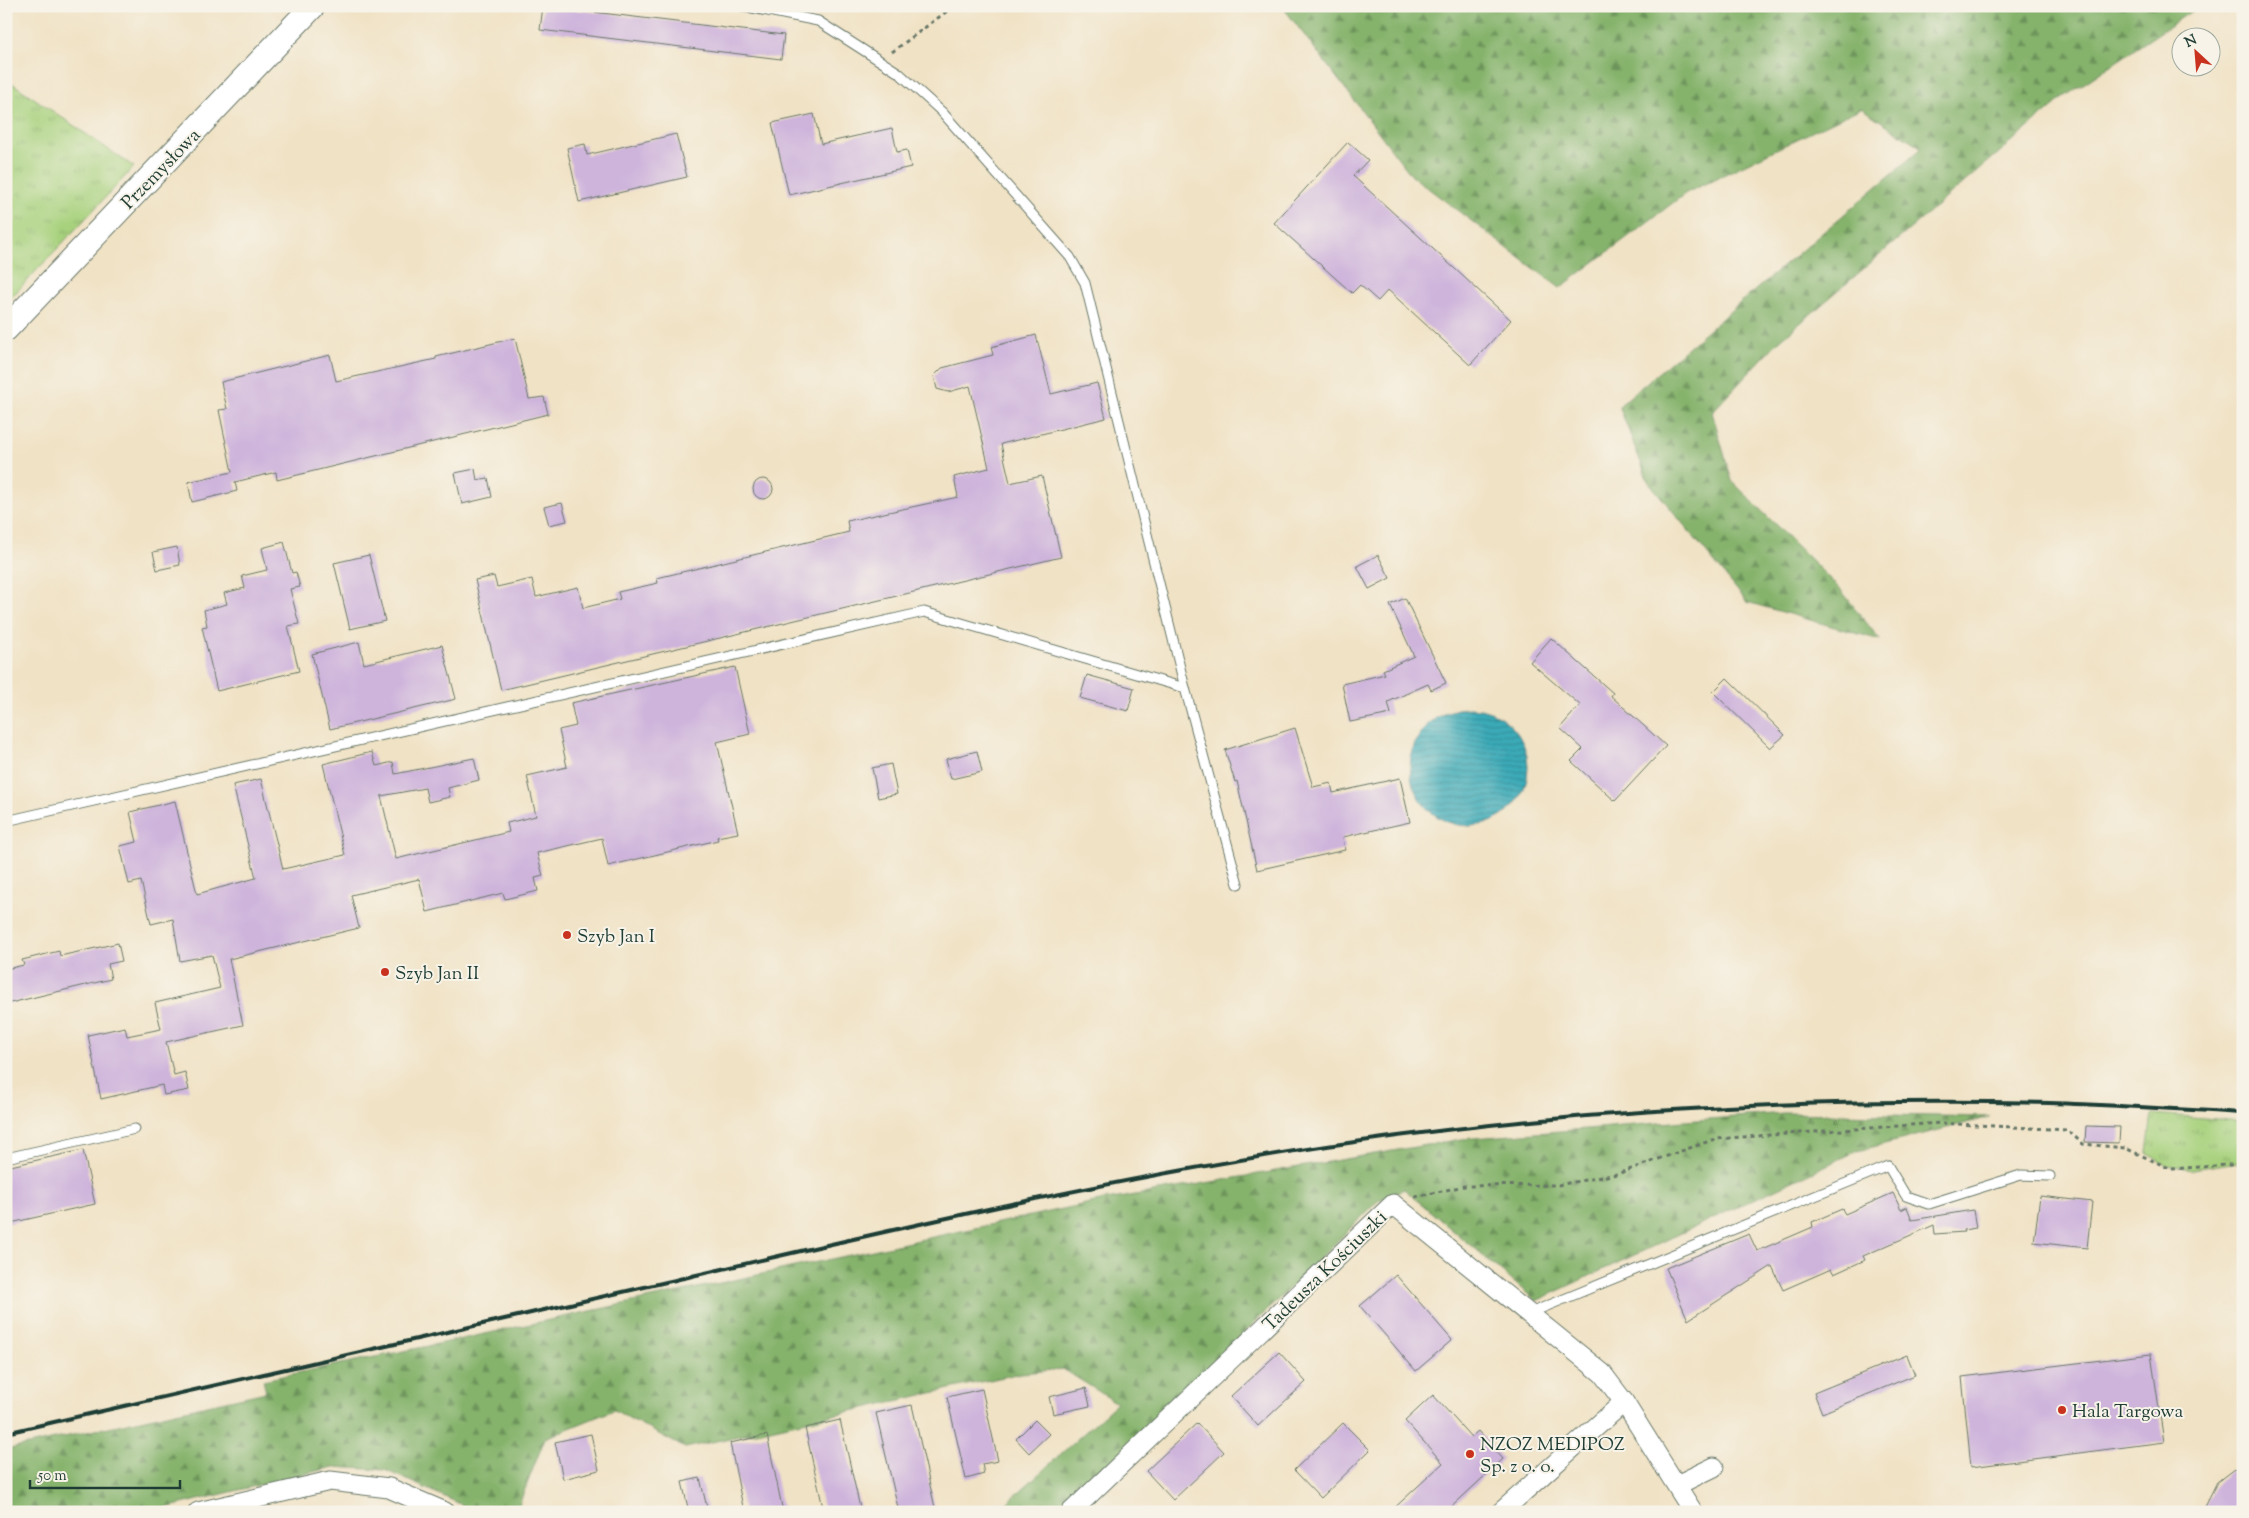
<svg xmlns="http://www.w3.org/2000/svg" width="2249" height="1518" font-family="'Sorts Mill Goudy',serif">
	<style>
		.grass { fill: url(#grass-tufts); stroke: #638758 }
		.forest { fill: url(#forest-firs); stroke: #527850 }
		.water { fill: url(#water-rules); stroke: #2d7476 }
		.building { fill: #ceb4db }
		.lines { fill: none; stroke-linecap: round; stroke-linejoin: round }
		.service-casing { stroke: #687767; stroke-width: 11 }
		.minor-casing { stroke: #687767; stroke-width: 21 }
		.tertiary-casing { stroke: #687767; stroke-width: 26 }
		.path { stroke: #687767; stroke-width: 3; stroke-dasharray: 4 4; stroke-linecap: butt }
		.service { stroke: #fff; stroke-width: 9 }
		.minor { stroke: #fff; stroke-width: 19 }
		.tertiary { stroke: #fff; stroke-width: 24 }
		.rail { stroke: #1f3d34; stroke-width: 4 }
		.poi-dot { fill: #c8321e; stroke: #f7f3e8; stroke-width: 2 }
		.labels { text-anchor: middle; stroke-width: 4; stroke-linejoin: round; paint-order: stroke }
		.street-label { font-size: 19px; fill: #1f3d34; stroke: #f7f3e8 }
		.poi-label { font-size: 19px; fill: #1f3d34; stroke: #f7f3e8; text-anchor: start }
	</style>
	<defs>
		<pattern id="grass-tufts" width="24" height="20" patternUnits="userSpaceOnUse" patternTransform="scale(1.25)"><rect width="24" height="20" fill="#a7d17d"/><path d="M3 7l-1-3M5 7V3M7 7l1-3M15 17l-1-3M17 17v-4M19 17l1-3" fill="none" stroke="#8fb46d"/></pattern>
		<pattern id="forest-firs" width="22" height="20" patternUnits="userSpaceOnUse" patternTransform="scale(1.25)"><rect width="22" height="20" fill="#85b36c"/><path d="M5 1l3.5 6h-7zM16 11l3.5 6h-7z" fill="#6c935a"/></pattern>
		<pattern id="water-rules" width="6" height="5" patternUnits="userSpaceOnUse" patternTransform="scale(1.25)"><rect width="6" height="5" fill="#3baab8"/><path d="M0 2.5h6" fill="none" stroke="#318c96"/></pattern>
	</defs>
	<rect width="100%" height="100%" fill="#f7f3e8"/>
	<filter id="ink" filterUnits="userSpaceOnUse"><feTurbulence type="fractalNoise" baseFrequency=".02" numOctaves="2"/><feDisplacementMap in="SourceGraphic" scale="10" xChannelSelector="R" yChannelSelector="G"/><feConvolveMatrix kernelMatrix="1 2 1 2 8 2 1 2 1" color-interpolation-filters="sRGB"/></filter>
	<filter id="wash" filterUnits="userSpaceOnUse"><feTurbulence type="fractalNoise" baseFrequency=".0096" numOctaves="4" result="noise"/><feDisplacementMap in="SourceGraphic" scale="20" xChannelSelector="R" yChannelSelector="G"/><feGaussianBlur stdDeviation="1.12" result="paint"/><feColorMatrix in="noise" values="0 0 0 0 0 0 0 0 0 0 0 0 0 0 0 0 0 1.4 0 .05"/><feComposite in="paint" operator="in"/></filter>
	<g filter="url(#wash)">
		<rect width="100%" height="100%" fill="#f0e2c5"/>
		<g class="grass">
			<polygon points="6,79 134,167 6,303"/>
			<polygon points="2152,1114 2243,1121 2243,1161 2193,1169 2165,1165 2147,1153"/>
		</g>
		<g class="forest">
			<polygon points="1282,6 2199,6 2064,97 1777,343 1712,412 1732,481 1840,589 1880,640 1747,602 1648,481 1619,406 1922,148 1861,108 1686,193 1560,288 1412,176"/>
			<polygon points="1784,1113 1990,1117 1857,1151 1536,1301 1404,1189 1378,1201 1167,1409 1058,1512 997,1512 1117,1403 1063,1369 1021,1373 685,1448 614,1410 545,1438 516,1512 478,1512 385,1470 333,1467 149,1512 6,1512 6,1450 266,1392 263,1380 443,1343 1095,1202 1462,1139"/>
		</g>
		<circle class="water" cx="1469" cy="767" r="59"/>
		<g id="blocks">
			<g class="building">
				<polygon points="543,6 784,35 781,59 540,30"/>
				<polygon points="814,114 821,144 892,128 897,152 907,150 911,167 789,195 772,123"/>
				<polygon points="676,134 687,177 579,202 567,148 585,144 587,155"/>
				<polygon points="1348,142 1368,160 1353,176 1511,320 1470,365 1388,290 1378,301 1360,285 1352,293 1274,223"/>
				<polygon points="1036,335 1051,394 1097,383 1106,418 1001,444 1010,483 1042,476 1061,557 501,690 475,580 494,576 497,587 532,579 536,597 578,587 583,608 620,599 618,592 658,583 657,578 849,532 847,521 958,497 954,477 989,468 970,386 948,392 937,389 934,376 942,368 993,355 991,347"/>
				<polygon points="515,338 529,399 544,397 548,414 277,480 276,472 235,482 237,491 192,502 188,482 232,472 219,410 227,409 221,382 330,355 336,381 436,359 436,357"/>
				<polygon points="475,469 477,480 488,478 492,497 462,504 455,473"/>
				<circle cx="763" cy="489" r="10"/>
				<polygon points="562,503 567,521 549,525 544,507"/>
				<polygon points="284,542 292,573 296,572 300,587 290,589 299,624 288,626 299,671 217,691 202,627 207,626 204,610 227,604 224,593 245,588 242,576 267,570 262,548"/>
				<polygon points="177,547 180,565 157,570 153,552"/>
				<polygon points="369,555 385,621 350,629 334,563"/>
				<polygon points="1378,555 1390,578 1369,589 1357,566"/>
				<polygon points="1405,598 1446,683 1431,690 1428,684 1388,702 1391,714 1350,722 1342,684 1385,674 1383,670 1414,656 1390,605"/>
				<polygon points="1551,638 1613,693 1611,696 1666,746 1615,801 1571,761 1583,749 1560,728 1580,705 1530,662"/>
				<polygon points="359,642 364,664 442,645 456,699 330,729 312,654"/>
				<polygon points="735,667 750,734 717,742 738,833 717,837 718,840 608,866 602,838 537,853 543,876 535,878 538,891 505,899 503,893 427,912 419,879 351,895 359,928 229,959 243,1025 166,1042 174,1075 185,1072 189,1090 164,1095 162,1085 101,1099 88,1035 125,1027 127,1036 161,1029 155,1003 220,988 212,955 180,961 173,919 151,924 141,881 129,884 120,846 137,842 130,812 175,801 197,894 256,878 233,785 261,779 283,869 345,855 323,764 372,752 376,766 393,762 395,774 474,758 479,780 448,788 450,797 428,802 425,788 381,796 396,859 509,832 507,823 536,816 527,776 567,767 559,730 576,726 571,703"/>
				<polygon points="1087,675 1134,688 1128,711 1080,698"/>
				<polygon points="1727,678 1785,735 1770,748 1713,692"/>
				<polygon points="1295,728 1313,787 1331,783 1333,793 1400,778 1410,822 1343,837 1345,850 1257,870 1237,781 1235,782 1225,750"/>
				<polygon points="977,751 982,772 951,779 946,759"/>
				<polygon points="891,764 897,794 878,798 872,768"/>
				<polygon points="118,943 122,961 108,964 111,979 6,1004 6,969 24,965 22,960 59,951 60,956"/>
				<polygon points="2086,1126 2120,1127 2119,1143 2085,1142"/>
				<polygon points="83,1150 95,1204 6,1224 6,1167"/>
				<polygon points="1893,1193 1901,1210 1907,1207 1912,1220 1973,1210 1976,1228 1963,1230 1964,1232 1935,1234 1934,1225 1863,1256 1865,1260 1834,1274 1831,1269 1783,1290 1772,1266 1688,1320 1666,1268 1749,1234 1757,1251 1813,1227 1812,1222 1842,1209 1845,1214"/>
				<polygon points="2040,1196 2092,1202 2087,1248 2034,1242"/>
				<polygon points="1396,1275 1452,1340 1416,1371 1360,1306"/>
				<polygon points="1279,1352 1306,1382 1258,1426 1231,1396"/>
				<polygon points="2151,1354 2164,1442 1971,1467 1962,1377"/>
				<polygon points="1907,1355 1915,1375 1822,1413 1814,1393"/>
				<polygon points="1086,1388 1090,1406 1053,1414 1049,1397"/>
				<polygon points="982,1389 998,1461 982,1464 984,1474 966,1479 947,1397"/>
				<polygon points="1433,1395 1471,1437 1478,1431 1503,1459 1446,1512 1390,1512 1443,1463 1405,1421"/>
				<polygon points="912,1405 936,1512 899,1512 876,1413"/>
				<polygon points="840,1420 861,1512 824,1512 805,1428"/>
				<polygon points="1035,1420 1049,1434 1029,1453 1016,1439"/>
				<polygon points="1197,1423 1224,1452 1173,1500 1146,1471"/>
				<polygon points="1343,1423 1370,1450 1321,1498 1294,1470"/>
				<polygon points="591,1434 599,1470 563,1479 555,1442"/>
				<polygon points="767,1435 783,1512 744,1512 730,1443"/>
				<polygon points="2243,1462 2243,1512 2202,1512 2217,1482"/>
				<polygon points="700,1478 708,1512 689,1512 682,1482"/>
			</g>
		</g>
	</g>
	<g filter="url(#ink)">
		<use href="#blocks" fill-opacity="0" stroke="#687767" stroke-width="1"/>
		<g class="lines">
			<defs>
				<g id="service">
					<polyline points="742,6 818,21 899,73 942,112 1070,257 1085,283 1185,688"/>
					<polyline points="6,821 924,612 1185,688 1238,884"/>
					<polyline points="6,1158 135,1129"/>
					<polyline points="1530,1313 1888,1166 1906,1196 1929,1204 2021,1175 2050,1176"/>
				</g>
				<g id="minor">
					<polyline points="1677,1485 1714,1467"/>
					<polyline points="198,1512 330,1481 389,1488 445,1512"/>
					<polyline points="1071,1512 1393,1204 1602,1373 1624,1402 1693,1512"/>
					<polyline points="1501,1512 1624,1402"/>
				</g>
				<polyline id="tertiary" points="6,329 313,6"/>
			</defs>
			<use href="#service" class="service-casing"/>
			<use href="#minor" class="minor-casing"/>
			<use href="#tertiary" class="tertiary-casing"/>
			<g class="path">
				<polyline points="892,52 954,6"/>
				<polyline points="1415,1197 1464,1186 1558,1185 1617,1174 1715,1139 1940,1123 2067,1130 2083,1144 2125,1148 2171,1169 2243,1164"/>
			</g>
			<use href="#service" class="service"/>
			<use href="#minor" class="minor"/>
			<use href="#tertiary" class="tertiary"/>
			<path class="rail" d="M6 1433C225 1383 444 1333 662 1283 892 1230 1121 1175 1355 1142 1584 1109 1818 1098 2049 1103 2114 1105 2178 1109 2243 1113"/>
		</g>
	</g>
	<g class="poi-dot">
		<circle cx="567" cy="935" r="5"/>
		<circle cx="385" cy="972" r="5"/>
		<circle cx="2062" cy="1410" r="5"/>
		<circle cx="1470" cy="1454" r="5"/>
	</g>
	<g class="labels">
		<g class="street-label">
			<text transform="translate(160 168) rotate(-46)" y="7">Przemysłowa</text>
			<text transform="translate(1324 1270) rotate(-44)" y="7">Tadeusza Kościuszki</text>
		</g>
		<g class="poi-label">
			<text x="577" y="942">Szyb Jan I</text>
			<text x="395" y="979">Szyb Jan II</text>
			<text x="2072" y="1417">Hala Targowa</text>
			<text x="1480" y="1450">NZOZ MEDIPOZ<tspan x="1480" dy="22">Sp. z o. o.</tspan></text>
		</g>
	</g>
	<rect width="2249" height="1518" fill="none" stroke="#f7f3e8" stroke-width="25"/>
	<g transform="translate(2196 52) rotate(334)"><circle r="24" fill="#f7f3e8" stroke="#a1aaa0"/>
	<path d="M0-4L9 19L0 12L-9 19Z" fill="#c8321e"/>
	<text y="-8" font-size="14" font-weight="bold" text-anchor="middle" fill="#1f3d34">N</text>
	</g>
	<path d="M30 1480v8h150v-8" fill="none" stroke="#1f3d34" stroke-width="2.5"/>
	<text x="38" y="1480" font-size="15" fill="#1f3d34" stroke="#f7f3e8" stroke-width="4" paint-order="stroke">50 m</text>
</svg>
